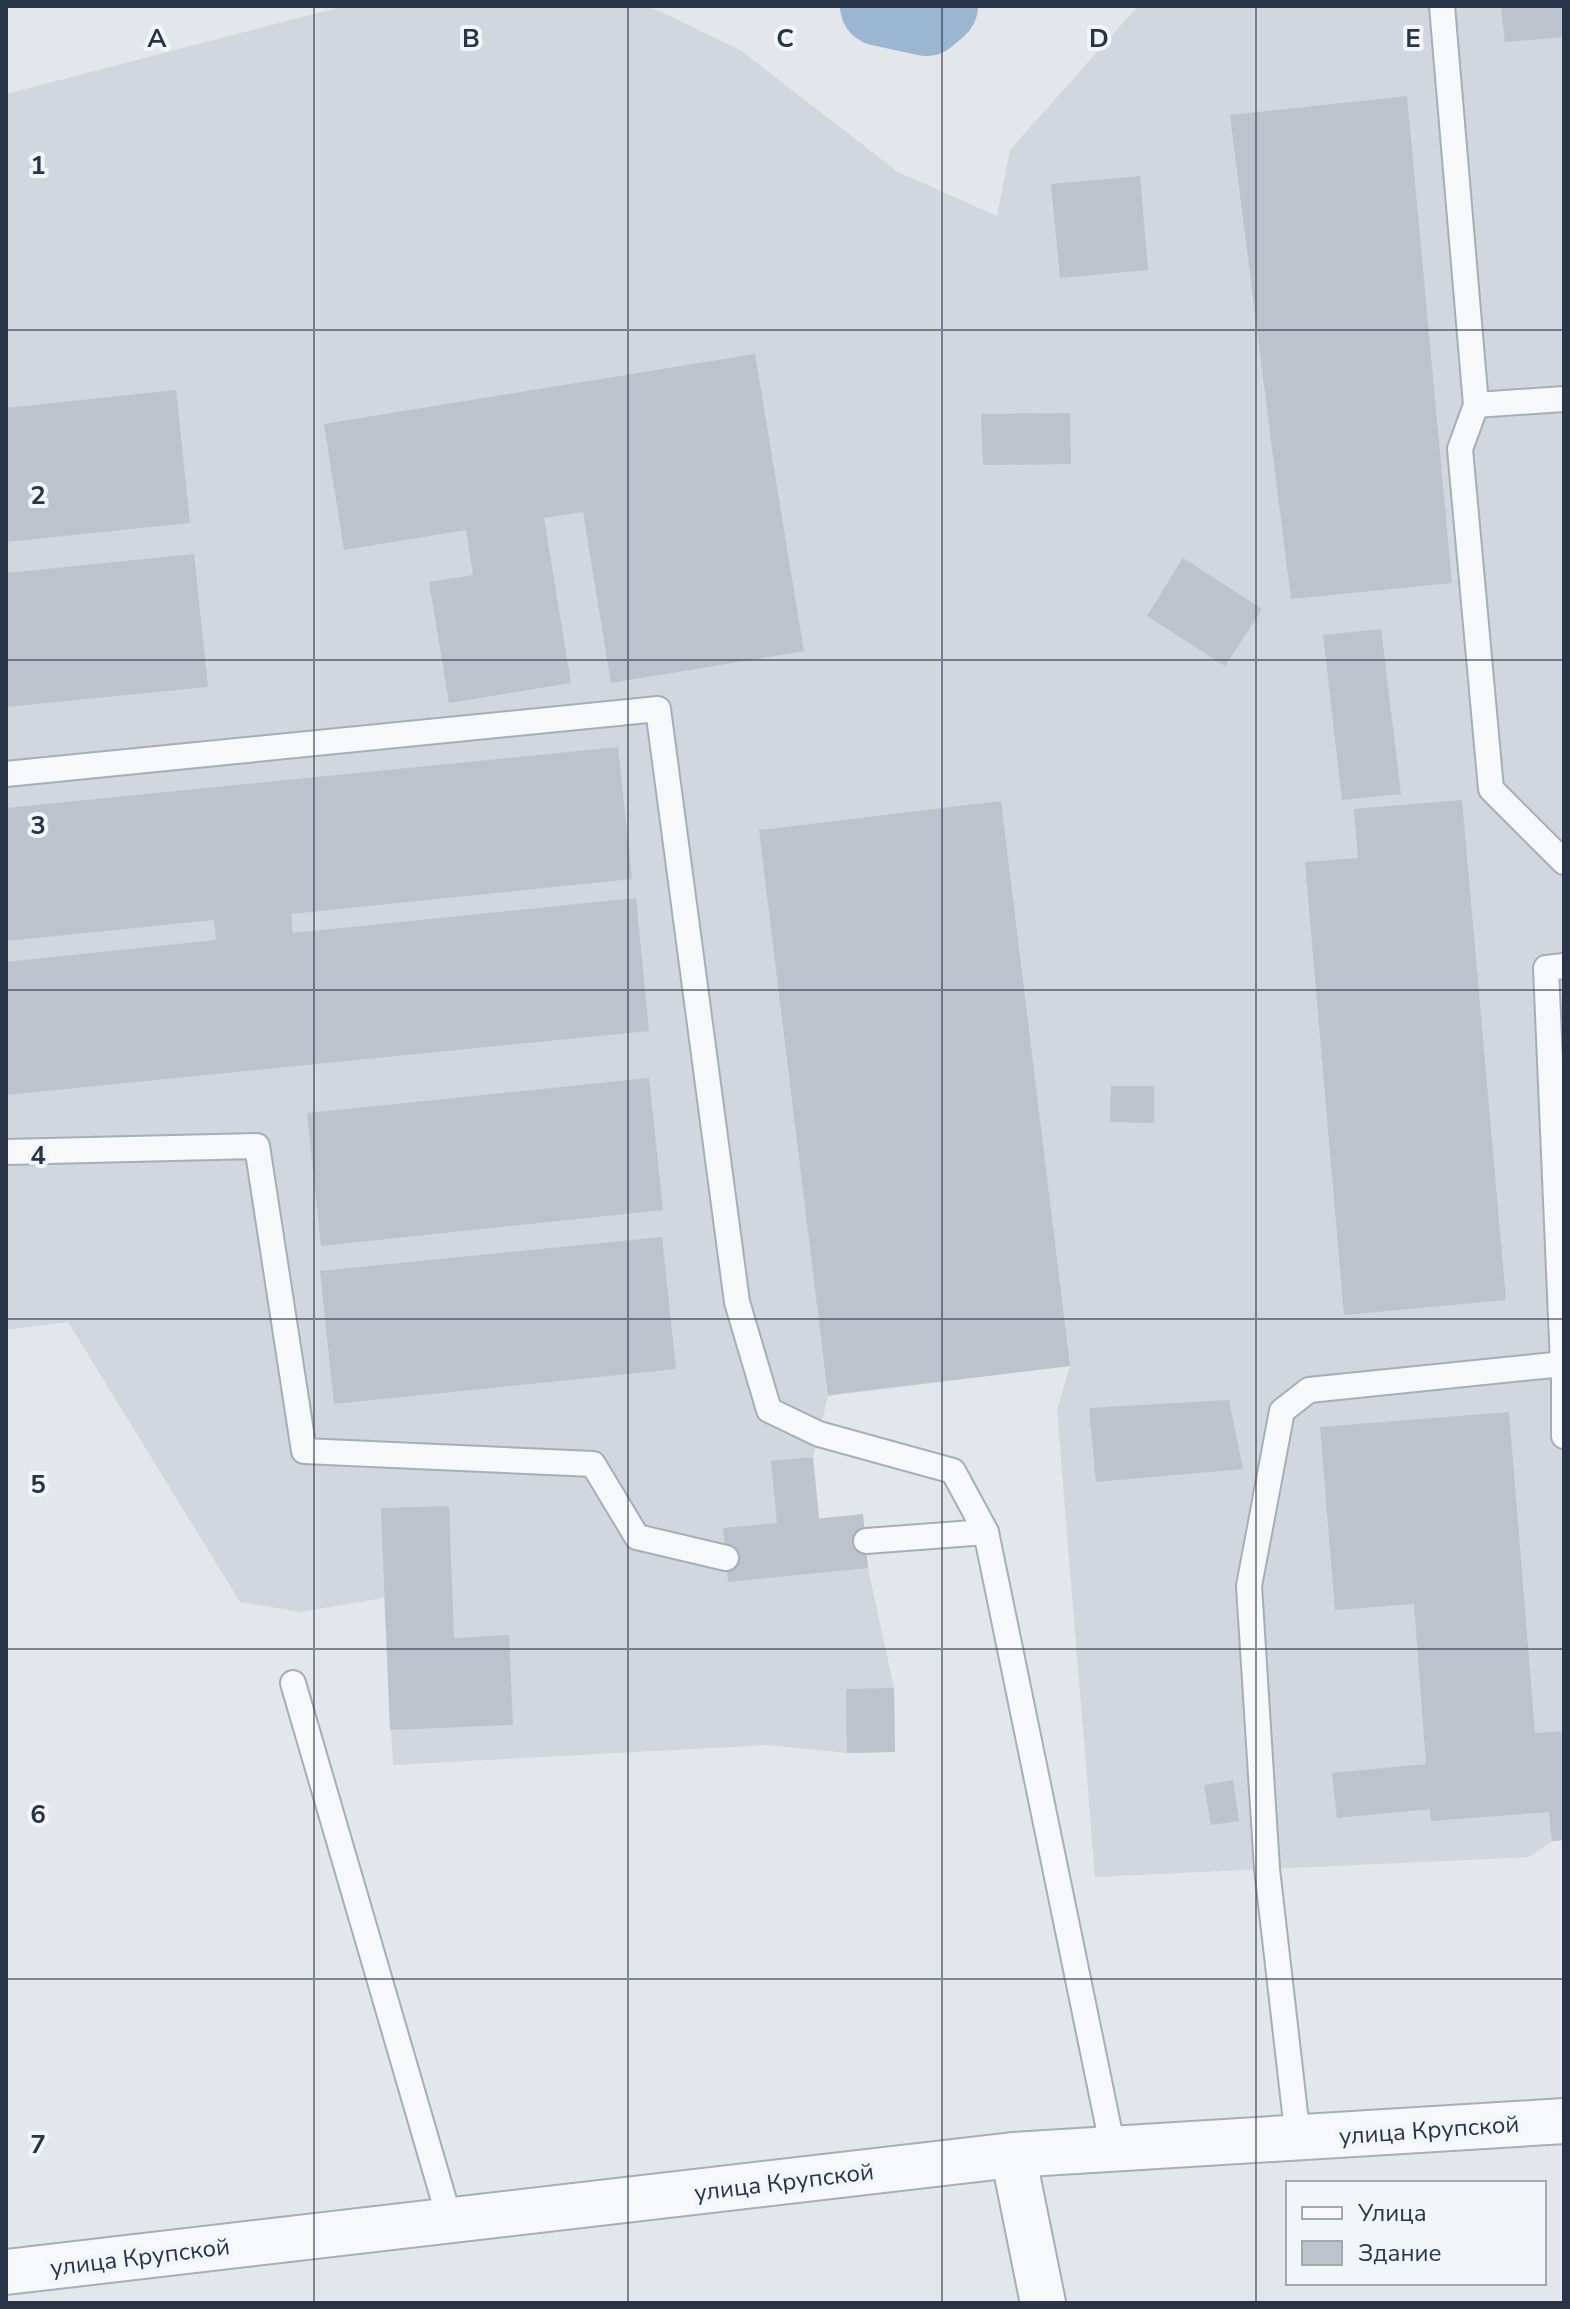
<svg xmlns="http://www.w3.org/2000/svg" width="1570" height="2309" font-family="'Nunito Sans',sans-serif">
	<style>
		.built { fill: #d1d6df }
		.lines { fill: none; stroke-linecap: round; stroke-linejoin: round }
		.river { stroke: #9ab6d0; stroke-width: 80 }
		.building { fill: #bcc3cd }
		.lane-casing { stroke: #a7aeb7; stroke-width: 28 }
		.street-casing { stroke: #a7aeb7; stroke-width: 48 }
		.lane { stroke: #f6f8fa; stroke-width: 24 }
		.street { stroke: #f6f8fa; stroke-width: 44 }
		.grid { fill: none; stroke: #283447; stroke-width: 2; stroke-opacity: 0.55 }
		.labels { text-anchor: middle; stroke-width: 8; stroke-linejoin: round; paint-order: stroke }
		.street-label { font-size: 24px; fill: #283447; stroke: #f3f6f9 }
		.grid-label { font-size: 26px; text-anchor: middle; font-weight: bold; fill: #283447; stroke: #f3f6f9; stroke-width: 8; stroke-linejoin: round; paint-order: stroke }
	</style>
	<rect width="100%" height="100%" fill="#e3e7ec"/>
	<polygon class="built" points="361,6 644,6 659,11 740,50 898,172 997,216 1010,150 1138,6 1564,6 1564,1840 1552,1841 1529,1857 1095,1877 1057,1410 1070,1366 828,1396 813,1457 819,1518 863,1514 868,1568 894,1688 895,1752 847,1753 768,1745 393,1765 384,1598 301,1612 240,1602 68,1322 6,1330 6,94 333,9"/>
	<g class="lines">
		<polyline class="river" points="880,6 926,16 938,6"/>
	</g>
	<g class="building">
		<polygon points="1501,6 1564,6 1564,37 1505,42"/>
		<polygon points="1407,96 1452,583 1291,599 1230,115"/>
		<polygon points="1140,176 1148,270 1060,278 1051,184"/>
		<polygon points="755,354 804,651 611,683 583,512 544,518 571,683 449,703 429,582 473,575 466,530 344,550 324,424"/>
		<polygon points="176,390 190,523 6,542 6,408"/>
		<polygon points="1070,413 1071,464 983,465 981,414"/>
		<polygon points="194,554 208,687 6,707 6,573"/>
		<polygon points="1183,558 1262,609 1225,666 1147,616"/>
		<polygon points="1381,629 1401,794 1342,800 1323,635"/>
		<polygon points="618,747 632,879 291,914 293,933 636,898 649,1031 6,1095 6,962 216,940 214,920 6,941 6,808"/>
		<polygon points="1462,800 1506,1300 1344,1315 1305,862 1358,858 1354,809"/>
		<polygon points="1001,801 1070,1366 828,1395 759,830"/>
		<polygon points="649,1078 663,1210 321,1246 307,1113"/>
		<polygon points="1111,1086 1154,1086 1154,1123 1110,1122"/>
		<polygon points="662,1237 676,1369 334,1404 320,1271"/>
		<polygon points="1229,1400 1243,1469 1096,1482 1089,1408"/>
		<polygon points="1509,1412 1535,1733 1564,1731 1564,1840 1552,1841 1549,1812 1431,1821 1430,1809 1337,1818 1332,1773 1426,1764 1414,1604 1335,1610 1320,1427"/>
		<polygon points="813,1457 819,1519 863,1514 868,1568 728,1582 723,1528 777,1523 771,1461"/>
		<polygon points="449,1506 454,1638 509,1635 513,1725 390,1730 381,1508"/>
		<polygon points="894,1688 895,1752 847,1753 846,1689"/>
		<polygon points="1233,1780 1239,1821 1211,1825 1204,1785"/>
	</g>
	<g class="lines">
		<defs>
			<g id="lane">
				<polyline points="1442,6 1476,405"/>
				<polyline points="1564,399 1476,405 1460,449 1491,789 1564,862"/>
				<polyline points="6,774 658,709 737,1302 769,1410 819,1434 953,1471 986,1532 1113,2149"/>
				<polyline points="6,1152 257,1146 304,1451 593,1464 637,1537 726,1558"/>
				<polyline points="1564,1364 1564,1436"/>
				<polyline points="866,1541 986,1532"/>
				<polyline points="293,1683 450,2221"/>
				<polyline points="1298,2139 1267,1869 1249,1586 1282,1411 1309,1390 1563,1364 1546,968 1564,966"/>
			</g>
			<g id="street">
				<polyline points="1013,2155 1043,2303"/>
				<polyline points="6,2272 1013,2155 1564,2121"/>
			</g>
		</defs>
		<use href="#lane" class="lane-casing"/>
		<use href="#street" class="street-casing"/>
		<use href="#lane" class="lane"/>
		<use href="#street" class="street"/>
	</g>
	<path class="grid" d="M314 6V2303M628 6V2303M942 6V2303M1256 6V2303M6 330H1564M6 660H1564M6 990H1564M6 1319H1564M6 1649H1564M6 1979H1564"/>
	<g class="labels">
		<g class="street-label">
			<text transform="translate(1429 2130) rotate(-4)" y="8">улица Крупской</text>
			<text transform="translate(784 2182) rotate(-7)" y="8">улица Крупской</text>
			<text transform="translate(140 2257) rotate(-7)" y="8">улица Крупской</text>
		</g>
	</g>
	<g class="grid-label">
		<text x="157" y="47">A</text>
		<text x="471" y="47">B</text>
		<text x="785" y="47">C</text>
		<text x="1099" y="47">D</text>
		<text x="1413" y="47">E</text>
		<text x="38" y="174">1</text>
		<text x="38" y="504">2</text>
		<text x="38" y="834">3</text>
		<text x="38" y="1164">4</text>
		<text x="38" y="1493">5</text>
		<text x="38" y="1823">6</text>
		<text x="38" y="2153">7</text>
	</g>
	<rect width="1570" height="2309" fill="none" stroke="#283447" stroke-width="16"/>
	<rect x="1286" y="2181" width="260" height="104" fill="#f3f6f9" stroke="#a2a8b2" stroke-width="2"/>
	<rect x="1302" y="2207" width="40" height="12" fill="#f6f8fa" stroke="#a2a8b2" stroke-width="2"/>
	<text x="1358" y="2221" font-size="24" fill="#283447">Улица</text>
	<rect x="1302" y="2241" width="40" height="24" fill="#bcc3cd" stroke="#a2a8b2" stroke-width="2"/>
	<text x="1358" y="2261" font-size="24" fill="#283447">Здание</text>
</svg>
